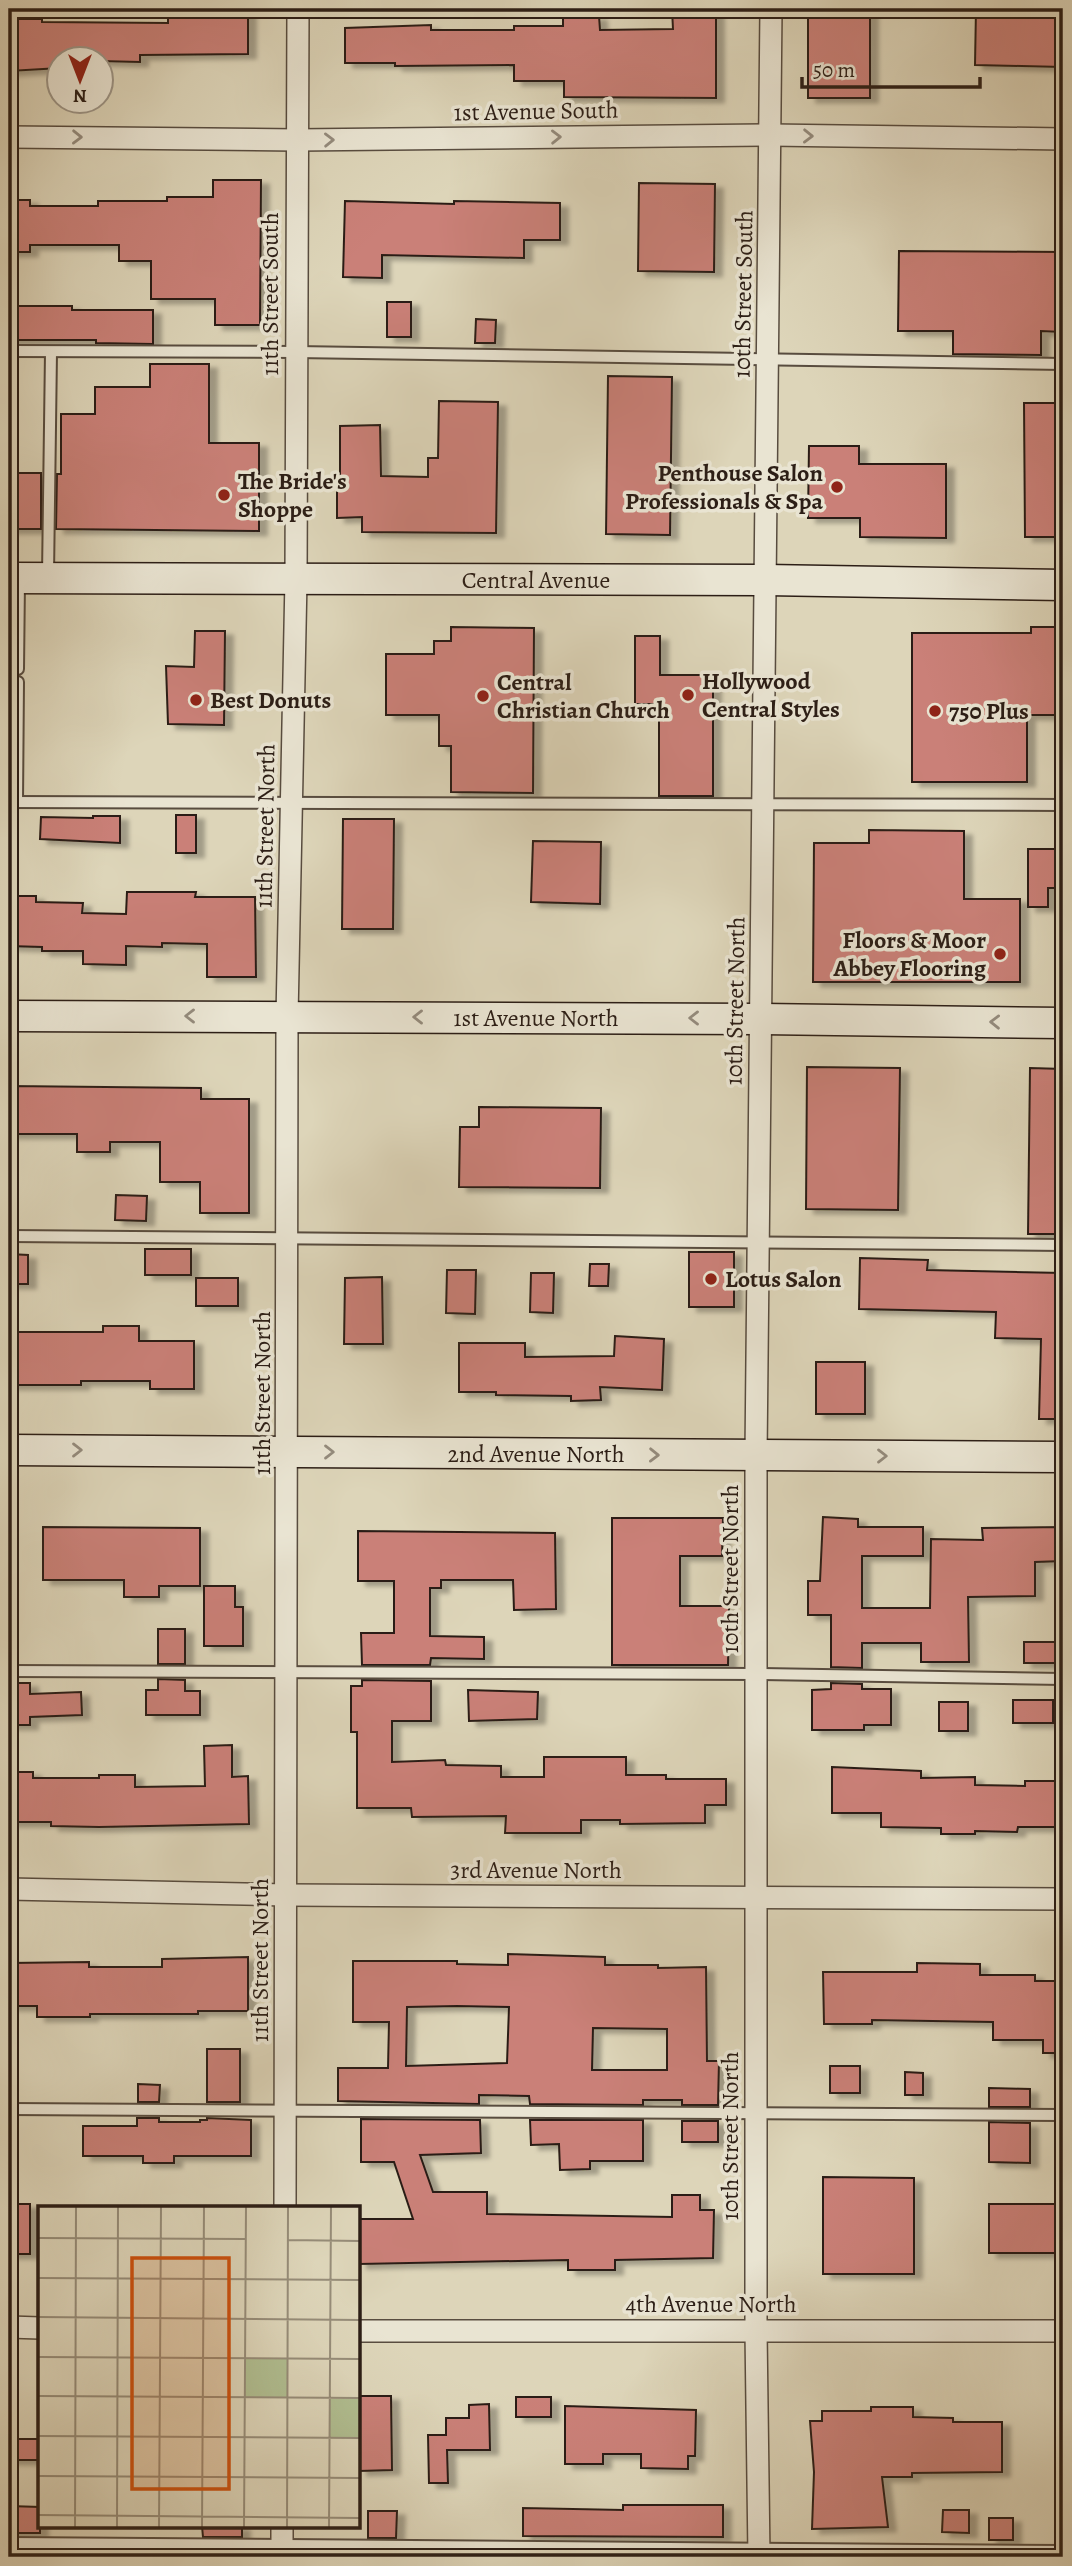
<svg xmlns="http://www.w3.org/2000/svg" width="1072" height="2566" font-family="Alegreya,serif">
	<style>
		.building { fill: #ca8078; stroke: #2c1e16; stroke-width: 2; fill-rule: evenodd; filter: url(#shadow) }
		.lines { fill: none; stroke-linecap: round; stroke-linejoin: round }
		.lane-casing { stroke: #584c3f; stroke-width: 14 }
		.street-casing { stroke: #584c3f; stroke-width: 24 }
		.secondary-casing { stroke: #2c1e16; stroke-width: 33 }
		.lane { stroke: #e9e4d2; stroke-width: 10 }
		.street { stroke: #e9e4d2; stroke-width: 21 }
		.secondary { stroke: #e9e4d2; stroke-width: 30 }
		.oneway { stroke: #948b7d }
		.poi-dot { fill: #8f2418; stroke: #e9e4d2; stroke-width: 2.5 }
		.labels { text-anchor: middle; stroke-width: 7; stroke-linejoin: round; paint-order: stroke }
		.street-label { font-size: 24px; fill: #2c1e16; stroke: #e9e4d2 }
		.poi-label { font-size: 24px; font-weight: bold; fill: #2c1e16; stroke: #e9e4d2; text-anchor: start }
		.inset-road { fill: none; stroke: #968c78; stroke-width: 2 }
		.view { fill: #cc500e; fill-opacity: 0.15; stroke: #cc500e; stroke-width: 3.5 }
		.inset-edge { fill: none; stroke: #2c1e16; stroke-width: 3.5 }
	</style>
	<defs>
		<filter id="shadow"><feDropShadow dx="8" dy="4.5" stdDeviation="2" flood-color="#0004"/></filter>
	</defs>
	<rect width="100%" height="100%" fill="#ddd5b9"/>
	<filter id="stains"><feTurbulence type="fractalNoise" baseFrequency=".00286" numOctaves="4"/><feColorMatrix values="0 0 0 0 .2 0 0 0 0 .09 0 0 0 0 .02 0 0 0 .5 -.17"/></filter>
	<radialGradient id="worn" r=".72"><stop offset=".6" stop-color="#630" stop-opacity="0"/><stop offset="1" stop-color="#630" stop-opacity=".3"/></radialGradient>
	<g class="building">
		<polygon points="223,9 248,9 248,54 140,55 140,62 60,60 60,68 9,71 9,19 42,19 42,22 168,23 168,17 223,17"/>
		<polygon points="672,9 716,9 716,98 564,97 564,81 514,81 514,65 395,66 395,63 345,63 345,28 431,25 431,30 514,30 514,26 563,26 563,16 599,16 600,30 673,29"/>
		<rect x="808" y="9" width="62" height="89"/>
		<polygon points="976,9 1063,9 1063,67 975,65"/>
		<polygon points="213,180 261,180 260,325 215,325 215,299 151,299 151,261 119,261 119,245 30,245 30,252 9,252 9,200 30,200 30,206 98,206 98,201 167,201 167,197 213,197"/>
		<polygon points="639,183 715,184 714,272 638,271"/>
		<polygon points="345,201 454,204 454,201 560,203 560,240 524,240 524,258 382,255 382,278 343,277"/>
		<polygon points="899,251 1063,252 1063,332 1041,331 1041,355 953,354 953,331 898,331"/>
		<rect x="387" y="302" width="24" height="35"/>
		<polygon points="9,306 72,306 72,310 153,310 153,344 96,343 96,340 9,340"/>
		<polygon points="476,319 496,320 495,343 475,343"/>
		<polygon points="150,364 209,364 209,443 259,443 259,531 56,529 57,474 61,474 61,414 95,414 95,387 150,387"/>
		<polygon points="608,376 672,377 670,535 606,534"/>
		<polygon points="439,401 498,402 496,533 362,532 362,517 337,518 337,491 340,491 340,426 380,425 381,476 428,477 428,458 438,458"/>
		<polygon points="1024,403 1063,403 1063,537 1025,537"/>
		<polygon points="809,446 859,446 859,464 946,464 946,538 860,537 860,518 808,518"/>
		<rect x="9" y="473" width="32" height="56"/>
		<polygon points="451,627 534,628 533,793 451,792 451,746 439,746 439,715 386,715 386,654 434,654 434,641 451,641"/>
		<polygon points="1031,627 1063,627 1063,715 1027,715 1027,782 912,782 912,633 1031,633"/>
		<polygon points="195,631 225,631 224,725 168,724 166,666 194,667"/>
		<polygon points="635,636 660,636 660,675 713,675 713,796 659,796 659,704 635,704"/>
		<rect x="176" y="815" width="20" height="38"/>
		<polygon points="93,816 120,816 120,843 40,839 41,817 93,818"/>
		<polygon points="343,819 394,819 393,929 342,929"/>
		<polygon points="869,830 964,831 964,899 1020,899 1020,982 813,982 814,843 869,843"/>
		<polygon points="533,841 601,842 600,904 531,902"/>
		<polygon points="1028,849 1063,849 1063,888 1048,888 1048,907 1028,907"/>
		<polygon points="127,892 196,892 195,897 255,897 256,977 207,977 207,944 162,943 162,947 126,946 126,965 83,964 83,951 42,951 42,947 9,946 9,896 36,896 36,902 83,903 82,913 126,914"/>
		<polygon points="807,1067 900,1068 898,1210 806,1209"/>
		<polygon points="1030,1068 1063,1069 1063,1234 1028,1234"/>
		<polygon points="9,1086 201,1088 201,1099 249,1099 249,1213 200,1213 200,1182 160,1182 160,1142 110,1142 110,1152 77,1152 77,1134 9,1134"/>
		<polygon points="479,1107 601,1108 600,1188 459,1187 460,1127 479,1127"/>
		<polygon points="116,1195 147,1196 146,1221 115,1220"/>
		<rect x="145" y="1249" width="46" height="26"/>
		<rect x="689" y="1252" width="45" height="55"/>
		<polygon points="9,1254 28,1255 28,1284 9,1284"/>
		<polygon points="860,1258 928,1260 927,1270 1063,1273 1063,1419 1039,1419 1041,1339 995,1338 996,1312 859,1309"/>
		<polygon points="590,1264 609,1264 608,1286 589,1286"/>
		<polygon points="447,1270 476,1270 475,1314 446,1313"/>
		<polygon points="531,1273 554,1273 553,1313 530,1312"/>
		<polygon points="382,1277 383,1344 344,1344 345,1278"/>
		<rect x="196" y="1278" width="42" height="28"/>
		<polygon points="103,1326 139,1326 139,1341 194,1341 194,1389 150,1389 150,1381 81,1381 81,1385 9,1385 9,1332 103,1332"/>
		<polygon points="615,1336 664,1339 662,1390 600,1387 601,1400 571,1401 571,1396 496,1395 496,1392 459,1392 459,1343 525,1343 525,1357 614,1356"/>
		<rect x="816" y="1362" width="49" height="52"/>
		<polygon points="823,1517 858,1519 858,1527 923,1527 923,1556 862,1556 862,1608 930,1608 931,1539 983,1540 982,1528 1063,1527 1063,1561 1035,1562 1035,1596 968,1597 969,1662 921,1662 921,1643 862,1643 862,1668 831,1667 831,1615 808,1615 808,1581 820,1581"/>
		<polygon points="612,1518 723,1518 722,1556 680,1556 680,1606 729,1606 728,1665 612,1665"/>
		<polygon points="43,1527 200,1528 200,1586 159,1586 159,1597 124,1597 124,1580 43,1580"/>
		<polygon points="358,1531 555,1533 556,1609 514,1610 513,1580 441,1580 441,1588 430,1588 430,1636 484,1637 484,1659 431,1658 430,1665 362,1665 361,1633 394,1633 394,1581 358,1581"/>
		<polygon points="204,1586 235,1586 235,1607 243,1607 243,1646 204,1646"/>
		<rect x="158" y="1629" width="27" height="35"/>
		<rect x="1024" y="1642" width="39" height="21"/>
		<polygon points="158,1679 185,1680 185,1691 200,1691 200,1715 146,1715 146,1690 158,1690"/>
		<polygon points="362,1680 431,1681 431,1721 392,1721 392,1762 445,1760 446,1765 501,1766 501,1777 544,1777 544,1757 626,1757 626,1775 666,1775 666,1779 726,1779 726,1805 705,1805 705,1823 620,1824 620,1820 581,1820 581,1833 505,1833 506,1816 412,1817 411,1808 357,1808 357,1732 351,1732 351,1686 362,1686"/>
		<polygon points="9,1683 30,1683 30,1694 81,1692 82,1715 30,1717 30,1725 9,1725"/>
		<polygon points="831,1683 862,1684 862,1689 891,1689 891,1725 864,1725 864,1730 812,1730 812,1690 831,1689"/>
		<polygon points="468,1690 538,1692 537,1719 469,1721"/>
		<rect x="1013" y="1700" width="40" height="23"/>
		<rect x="939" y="1702" width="29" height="29"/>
		<polygon points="232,1745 232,1777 248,1776 249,1824 99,1827 51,1826 51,1822 9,1822 9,1772 33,1772 33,1778 99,1778 99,1775 135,1775 135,1787 205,1786 204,1746"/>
		<polygon points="832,1767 921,1771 921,1778 975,1777 975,1785 1025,1786 1025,1781 1060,1781 1060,1827 1018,1827 1017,1832 975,1831 975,1834 941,1834 941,1828 881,1827 881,1813 832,1813"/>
		<path d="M508 1954 605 1957V1965H658V1968L706 1967 707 2061H719L718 2105H682V2100H643V2105L530 2104 529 2096 479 2095V2104L338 2101V2068H388L389 2022H353V1961H457V1964L508 1965ZM457 2006 509 2007 507 2063 406 2066 407 2007ZM593 2028 667 2029V2070H592Z"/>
		<polygon points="248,1957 248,2011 198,2011 198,2014 90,2014 90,2017 37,2017 37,2006 9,2006 9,1963 89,1962 89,1967 162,1967 162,1959"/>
		<polygon points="917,1963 980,1964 980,1975 1035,1975 1035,1981 1063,1981 1063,2053 1043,2053 1043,2040 993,2040 993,2022 872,2020 872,2024 824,2024 823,1972 917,1972"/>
		<rect x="207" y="2049" width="33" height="53"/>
		<rect x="830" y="2066" width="30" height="27"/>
		<polygon points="905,2072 923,2073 923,2095 905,2095"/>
		<polygon points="138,2084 160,2085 159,2102 138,2102"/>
		<polygon points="989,2088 1030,2089 1030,2107 989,2107"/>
		<polygon points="137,2118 159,2118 159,2122 200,2122 200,2120 207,2120 207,2118 251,2120 251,2156 174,2156 174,2163 143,2163 143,2156 83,2156 83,2126 137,2126"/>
		<polygon points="361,2119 480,2120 481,2153 420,2155 433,2192 487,2192 487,2214 672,2217 672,2195 700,2195 700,2210 714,2210 713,2258 615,2260 615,2270 568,2270 568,2260 359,2264 359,2219 413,2219 394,2162 361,2162"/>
		<polygon points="530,2120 643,2120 643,2161 590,2161 590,2169 560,2170 559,2144 531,2145"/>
		<rect x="682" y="2121" width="36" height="21"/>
		<polygon points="989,2122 1030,2123 1030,2163 989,2162"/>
		<polygon points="823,2177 914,2178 914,2274 823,2274"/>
		<rect x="9" y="2204" width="21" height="50"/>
		<rect x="989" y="2204" width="74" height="49"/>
		<polygon points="359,2396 391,2396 392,2470 359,2471"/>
		<rect x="516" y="2397" width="35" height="20"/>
		<polygon points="489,2404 490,2450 447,2450 448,2483 429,2483 428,2435 446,2435 446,2418 469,2418 469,2405"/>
		<polygon points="565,2406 696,2410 695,2456 688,2456 688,2469 641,2468 641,2454 603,2454 603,2464 565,2464"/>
		<polygon points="871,2407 913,2407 913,2417 953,2418 953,2422 1002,2422 1002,2472 912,2473 912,2477 882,2477 888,2527 812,2529 814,2472 810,2421 822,2421 822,2411 871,2411"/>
		<rect x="9" y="2439" width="31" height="21"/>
		<polygon points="623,2505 723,2505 723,2537 523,2536 523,2508 623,2510"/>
		<polygon points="9,2506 40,2507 40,2533 9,2533"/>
		<polygon points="943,2510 969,2510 969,2533 942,2532"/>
		<polygon points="368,2511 397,2511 396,2538 368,2538"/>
		<rect x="989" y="2518" width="24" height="22"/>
		<polygon points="202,2526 242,2526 242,2537 203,2537"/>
		<polygon points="203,2552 242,2553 242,2557 203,2557"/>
	</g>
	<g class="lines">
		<defs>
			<g id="lane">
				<polyline points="9,351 296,352 1063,364"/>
				<polyline points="48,575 51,352"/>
				<polyline points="18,669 19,581"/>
				<polyline points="9,802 1063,805"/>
				<polyline points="17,802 18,682"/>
				<polyline points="9,1236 1063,1245"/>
				<polyline points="9,1671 757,1674 1063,1679"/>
				<polyline points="9,2109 1063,2115"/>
				<polyline points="9,2543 1063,2551"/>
			</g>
			<g id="street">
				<polyline points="9,137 297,140 771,135 1063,139"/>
				<polyline points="9,1889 286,1895 1063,1899"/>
				<polyline points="285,2207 287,1017 296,579 298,9"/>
				<polyline points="9,2327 40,2328"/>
				<polyline points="359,2331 1063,2331"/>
				<polyline points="282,2557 282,2526"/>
				<polyline points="759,2557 756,2331 756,1455 771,9"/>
			</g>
			<g id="secondary">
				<polyline points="9,578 766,580 1063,585"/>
				<polyline points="9,1016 760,1019 1063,1023"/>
				<polyline points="9,1450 1063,1457"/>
			</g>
		</defs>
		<use href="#lane" class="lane-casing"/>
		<use href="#street" class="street-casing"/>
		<use href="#secondary" class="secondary-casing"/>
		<use href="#lane" class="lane"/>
		<use href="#street" class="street"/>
		<use href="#secondary" class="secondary"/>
	</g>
	<defs><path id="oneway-chevron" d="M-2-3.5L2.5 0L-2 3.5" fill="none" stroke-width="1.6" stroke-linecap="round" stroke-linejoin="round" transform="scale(1.75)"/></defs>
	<g class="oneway">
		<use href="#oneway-chevron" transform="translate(808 136) rotate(1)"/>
		<use href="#oneway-chevron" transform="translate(77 137) rotate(1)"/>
		<use href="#oneway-chevron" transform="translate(556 137) rotate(-1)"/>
		<use href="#oneway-chevron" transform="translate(329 140) rotate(-1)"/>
		<use href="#oneway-chevron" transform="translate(190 1016) rotate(-180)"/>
		<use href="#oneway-chevron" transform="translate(418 1017) rotate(-180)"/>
		<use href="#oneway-chevron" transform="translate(694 1018) rotate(-180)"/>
		<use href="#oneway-chevron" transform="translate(995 1022) rotate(-179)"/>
		<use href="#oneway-chevron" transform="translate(77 1450)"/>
		<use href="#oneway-chevron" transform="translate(329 1452)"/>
		<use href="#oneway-chevron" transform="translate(654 1455) rotate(1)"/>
		<use href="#oneway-chevron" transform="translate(882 1456)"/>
	</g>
	<g class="poi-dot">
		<circle cx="837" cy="487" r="7"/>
		<circle cx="224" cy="495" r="7"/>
		<circle cx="688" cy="695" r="7"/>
		<circle cx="483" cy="696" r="7"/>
		<circle cx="196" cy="700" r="7"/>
		<circle cx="935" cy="711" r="7"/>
		<circle cx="1000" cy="954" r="7"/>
		<circle cx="711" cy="1279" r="7"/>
	</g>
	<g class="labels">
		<g class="street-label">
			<text transform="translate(536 111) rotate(-1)" y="8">1st Avenue South</text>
			<text transform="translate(270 294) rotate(-90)" y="8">11th Street South</text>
			<text transform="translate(743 294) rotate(-89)" y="8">10th Street South</text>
			<text x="536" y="588">Central Avenue</text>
			<text transform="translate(265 826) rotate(-89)" y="8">11th Street North</text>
			<text transform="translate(735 1001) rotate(-89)" y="8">10th Street North</text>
			<text x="536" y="1026">1st Avenue North</text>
			<text transform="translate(262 1393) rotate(-90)" y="8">11th Street North</text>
			<text x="536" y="1462">2nd Avenue North</text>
			<text transform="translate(730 1569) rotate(-90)" y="8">10th Street North</text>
			<text x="536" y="1878">3rd Avenue North</text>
			<text transform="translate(260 1960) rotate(-90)" y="8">11th Street North</text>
			<text transform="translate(730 2136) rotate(-90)" y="8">10th Street North</text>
			<text x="711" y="2312">4th Avenue North</text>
		</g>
		<g class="poi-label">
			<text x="823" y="481" text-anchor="end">Penthouse Salon<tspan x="823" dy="28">Professionals &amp; Spa</tspan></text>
			<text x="238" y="489">The Bride's<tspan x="238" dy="28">Shoppe</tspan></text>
			<text x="702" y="689">Hollywood<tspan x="702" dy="28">Central Styles</tspan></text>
			<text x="497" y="690">Central<tspan x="497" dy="28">Christian Church</tspan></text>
			<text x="210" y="708">Best Donuts</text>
			<text x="949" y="719">750 Plus</text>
			<text x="986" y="948" text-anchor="end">Floors &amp; Moor<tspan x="986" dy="28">Abbey Flooring</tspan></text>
			<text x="725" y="1287">Lotus Salon</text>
		</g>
	</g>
	<g transform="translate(38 2206)">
		<rect width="322" height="322" fill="#ddd5b9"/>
		<path d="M207 152H250L249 192 207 191ZM322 192V232H291V193Z" fill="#b0bd90"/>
		<path class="inset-road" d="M0 32 207 33M250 34 322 35M0 72 322 74M0 111 322 114M0 151 322 153M0 190 322 192M0 230 322 232M0 270 322 272M0 309 322 312M37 322 38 0M79 322 80 0M121 322 123 0M164 322 166 0M206 322 208 0M249 322 250 0M291 322 293 0"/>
		<path class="view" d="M94 52H191V283H94Z"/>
		<rect width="322" height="322" class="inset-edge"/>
	</g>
	<rect width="1072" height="2566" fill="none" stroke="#ddd5b9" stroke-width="35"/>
	<rect x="10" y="10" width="1051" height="2545" fill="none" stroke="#2c1e16" stroke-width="3.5"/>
	<rect x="18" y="18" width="1037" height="2531" fill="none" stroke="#2c1e16" stroke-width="2"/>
	<g transform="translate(80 80) rotate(180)"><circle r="33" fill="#e9e4d2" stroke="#9d9587" stroke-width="2"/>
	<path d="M0-5L12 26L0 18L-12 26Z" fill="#8f2418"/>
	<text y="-10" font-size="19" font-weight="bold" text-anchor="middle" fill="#2c1e16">N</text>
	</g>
	<path d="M802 77v10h178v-10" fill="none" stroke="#2c1e16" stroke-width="3.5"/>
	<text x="813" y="77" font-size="21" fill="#2c1e16" stroke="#e9e4d2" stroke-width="5" paint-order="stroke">50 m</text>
	<rect width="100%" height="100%" filter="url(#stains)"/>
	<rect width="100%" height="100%" fill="url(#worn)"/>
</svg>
